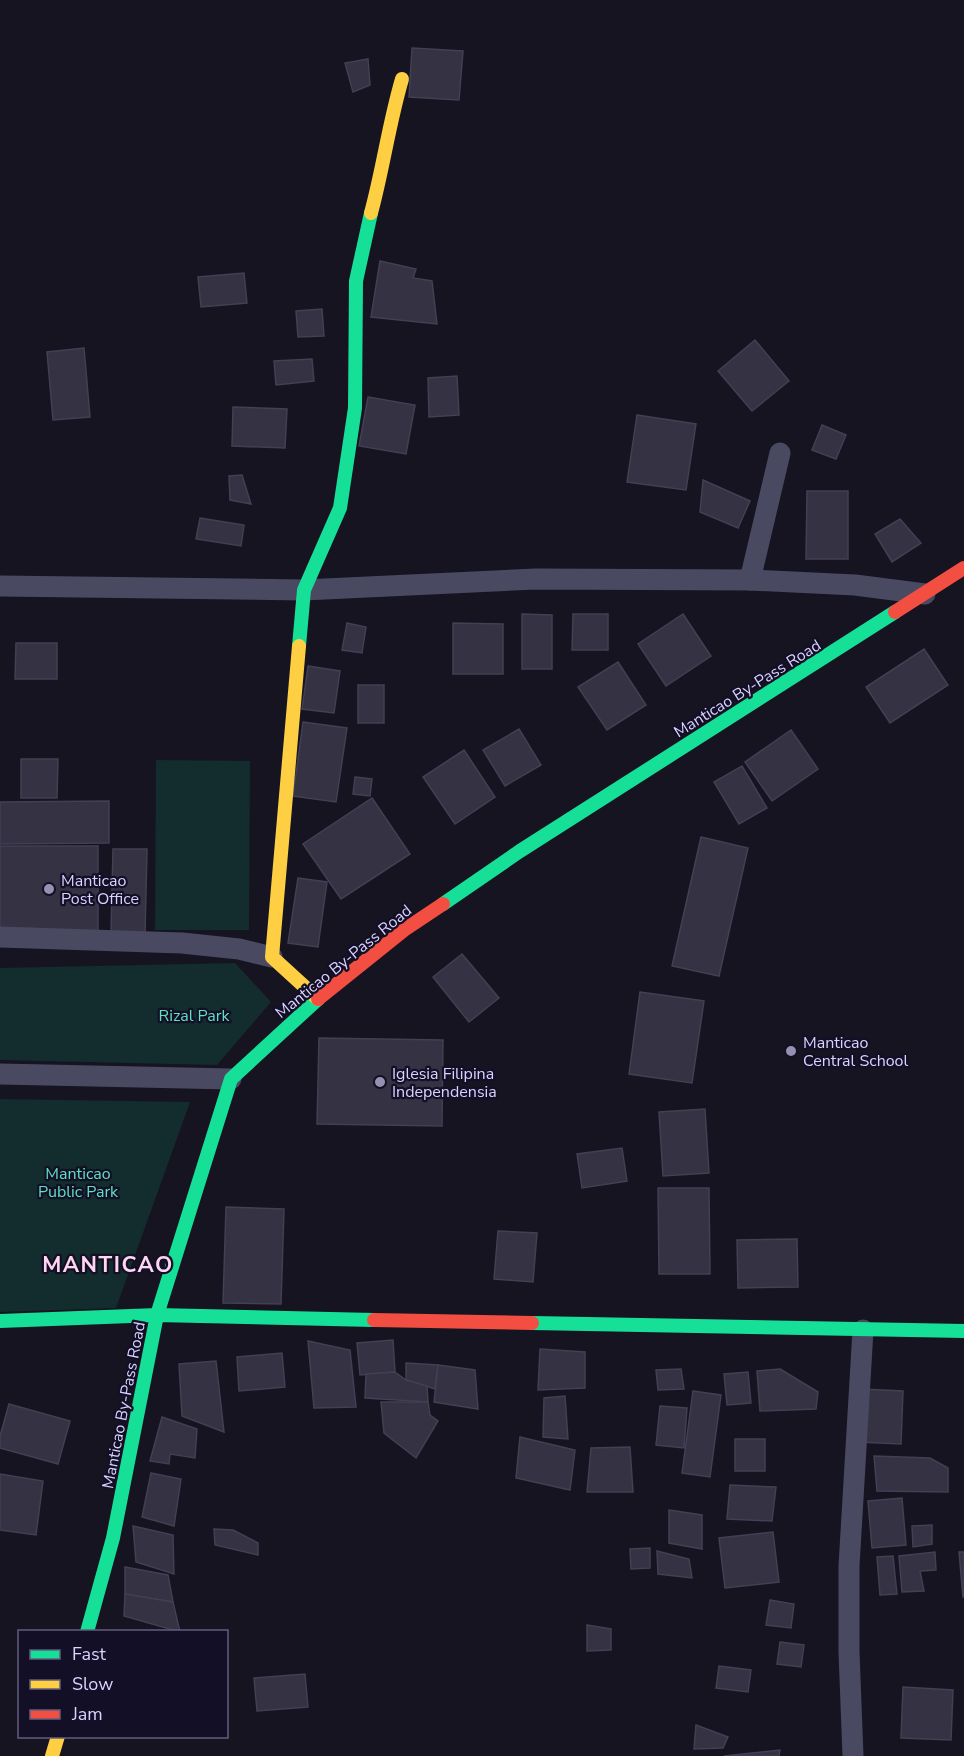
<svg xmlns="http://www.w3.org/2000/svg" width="964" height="1756" font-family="'Nunito Sans',sans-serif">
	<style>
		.green { fill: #132c2d }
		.building { fill: #343243; stroke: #433f54; stroke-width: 1.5 }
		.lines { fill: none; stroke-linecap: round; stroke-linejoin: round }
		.street { stroke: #4a4962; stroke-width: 21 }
		.fast { stroke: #16e098; stroke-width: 14 }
		.slow { stroke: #ffcf43; stroke-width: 14 }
		.jam { stroke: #f24e42; stroke-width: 14 }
		.poi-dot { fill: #9591b1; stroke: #130f26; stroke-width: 2 }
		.labels { text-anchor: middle; stroke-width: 4.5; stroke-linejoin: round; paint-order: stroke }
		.street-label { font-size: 16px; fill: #d9d4ff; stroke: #130f26 }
		.poi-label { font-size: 16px; fill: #d9d4ff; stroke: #130f26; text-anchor: start }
		.park-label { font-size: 16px; fill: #5fe0c0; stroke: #130f26 }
		.district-label { font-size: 22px; font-weight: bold; letter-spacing: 1.5px; fill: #ffd6f0; stroke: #130f26 }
	</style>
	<rect width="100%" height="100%" fill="#161421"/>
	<g class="green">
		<polygon points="156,760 250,761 249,930 155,930"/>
		<polygon points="235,963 271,1002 217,1065 0,1060 0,968"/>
		<polygon points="0,1099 190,1102 116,1308 0,1312"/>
	</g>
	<g class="building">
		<polygon points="412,48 463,51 459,100 409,97"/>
		<polygon points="368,59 370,85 353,92 345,63"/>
		<polygon points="380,261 416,269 413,278 432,281 437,324 371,317"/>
		<polygon points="244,273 247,303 201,307 198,277"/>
		<polygon points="322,309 324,336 298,337 296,311"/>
		<polygon points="755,340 789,381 752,411 718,371"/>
		<polygon points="84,348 90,417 53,420 47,352"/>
		<polygon points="312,359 314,381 276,385 274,361"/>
		<polygon points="457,376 459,415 429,417 428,378"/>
		<polygon points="368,397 415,405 406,454 359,446"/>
		<polygon points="233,407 287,409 285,448 232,446"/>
		<polygon points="637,415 696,424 686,490 627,482"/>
		<polygon points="822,425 846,435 836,459 812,450"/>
		<polygon points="242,475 251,504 230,500 229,476"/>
		<polygon points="703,480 750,501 738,528 700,512"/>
		<polygon points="807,491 848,491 848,559 806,559"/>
		<polygon points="200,518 244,525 241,546 196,539"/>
		<polygon points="900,519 921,543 892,562 875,534"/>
		<polygon points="522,614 552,615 552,669 522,669"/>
		<polygon points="573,614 608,614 608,650 572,650"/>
		<polygon points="683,614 711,656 666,686 638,644"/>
		<polygon points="347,623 366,627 362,653 342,650"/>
		<polygon points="453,623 503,624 503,674 453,674"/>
		<polygon points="16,643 57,643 57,679 15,679"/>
		<polygon points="924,649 948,685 890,723 866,687"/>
		<polygon points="618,662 646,705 607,730 578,687"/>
		<polygon points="308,666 340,671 334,713 302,709"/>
		<rect x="358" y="685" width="26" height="38"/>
		<polygon points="303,722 347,728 336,802 293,796"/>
		<polygon points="519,729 541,765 505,786 483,750"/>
		<polygon points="791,730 818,769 772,801 745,762"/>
		<polygon points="464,750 495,797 455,824 423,777"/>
		<polygon points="21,759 58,759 57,798 21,798"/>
		<polygon points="742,766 767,808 739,824 714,782"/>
		<polygon points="355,777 372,779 370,796 353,794"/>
		<polygon points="372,798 410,854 341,899 303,844"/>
		<polygon points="109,801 109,843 0,844 0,802"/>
		<polygon points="701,837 748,848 719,976 672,966"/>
		<polygon points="0,846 98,846 98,932 0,933"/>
		<polygon points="113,849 147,849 145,934 111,933"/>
		<polygon points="298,878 327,882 318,947 288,943"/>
		<polygon points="462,954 499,998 469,1022 433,977"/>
		<polygon points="640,992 704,1001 692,1083 629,1074"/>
		<polygon points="319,1038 443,1040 442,1126 317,1124"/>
		<polygon points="705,1109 709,1173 663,1176 659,1112"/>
		<polygon points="622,1148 627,1181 582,1188 577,1154"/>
		<polygon points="658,1188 709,1188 710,1274 659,1274"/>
		<polygon points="226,1207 284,1209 281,1304 223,1303"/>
		<polygon points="498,1231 537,1233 533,1282 494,1279"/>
		<polygon points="797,1239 798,1287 738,1288 737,1240"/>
		<polygon points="393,1340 395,1372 360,1375 357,1343"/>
		<polygon points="308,1341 350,1350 356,1407 314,1408"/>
		<polygon points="540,1349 585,1352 585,1388 538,1390"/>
		<polygon points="282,1353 285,1387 239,1391 237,1357"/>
		<polygon points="216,1361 224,1432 182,1416 179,1364"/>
		<polygon points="406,1363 438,1365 435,1389 406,1380"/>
		<polygon points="438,1365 475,1370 478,1409 434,1402"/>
		<polygon points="681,1369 684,1389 658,1390 656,1370"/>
		<polygon points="780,1369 818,1392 816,1409 760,1411 757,1371"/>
		<polygon points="395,1372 406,1380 427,1386 428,1402 365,1398 366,1374"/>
		<polygon points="748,1372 751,1403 727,1405 724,1374"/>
		<polygon points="861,1389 903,1391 901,1444 858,1442"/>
		<polygon points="693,1391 721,1395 710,1477 682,1473"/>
		<polygon points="565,1396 568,1439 543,1437 544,1398"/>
		<polygon points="381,1402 428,1402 430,1415 438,1421 416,1458 384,1433"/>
		<polygon points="9,1404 70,1421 58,1464 0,1448 0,1436"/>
		<polygon points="660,1406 687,1408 684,1448 656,1445"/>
		<polygon points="162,1417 197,1429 195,1458 170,1454 169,1464 150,1461"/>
		<polygon points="520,1437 575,1450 570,1490 516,1478"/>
		<rect x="735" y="1439" width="30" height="32"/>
		<polygon points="630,1447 633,1492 587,1492 591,1448"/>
		<polygon points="874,1456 930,1458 948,1468 948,1492 877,1491"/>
		<polygon points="151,1473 181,1479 174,1526 142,1517"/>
		<polygon points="0,1474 43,1481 36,1535 0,1530"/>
		<polygon points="730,1485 776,1487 772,1521 727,1519"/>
		<polygon points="902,1498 906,1545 872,1548 868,1501"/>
		<polygon points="669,1510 702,1515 702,1549 669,1543"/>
		<polygon points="932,1525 932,1544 913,1547 912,1526"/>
		<polygon points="133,1526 173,1535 174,1574 136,1562"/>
		<polygon points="214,1529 233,1530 258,1543 258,1555 215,1545"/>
		<polygon points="773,1532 779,1582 725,1588 719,1538"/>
		<polygon points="650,1548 650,1568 631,1569 630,1549"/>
		<polygon points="657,1551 689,1559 692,1578 658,1574"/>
		<polygon points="935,1552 936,1570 920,1571 924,1591 902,1592 899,1556"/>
		<polygon points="959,1552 964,1552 964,1597 963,1597"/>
		<polygon points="893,1556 897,1594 880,1595 877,1557"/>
		<polygon points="125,1567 168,1575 173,1602 125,1594"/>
		<polygon points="125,1594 173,1602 180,1632 124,1616"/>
		<polygon points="770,1600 794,1604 791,1628 766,1625"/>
		<polygon points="587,1625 611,1629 611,1650 587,1651"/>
		<polygon points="780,1642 804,1645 801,1667 777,1664"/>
		<polygon points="719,1666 751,1670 748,1692 716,1688"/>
		<polygon points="305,1674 308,1707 257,1711 254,1678"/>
		<polygon points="903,1687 953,1690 951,1740 901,1738"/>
		<polygon points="696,1725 728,1737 723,1748 694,1749"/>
		<polygon points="780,1750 779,1756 724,1756"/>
	</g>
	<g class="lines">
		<g class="street">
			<polyline points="750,580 780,453"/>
			<polyline points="0,586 304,590 536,579 750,580 855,585 925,594"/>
			<polyline points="0,937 182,943 239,949 272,957"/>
			<polyline points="0,1074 231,1079"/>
			<polyline points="853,1756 849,1652 849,1566 863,1330"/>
		</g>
		<g class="fast">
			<polyline points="299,646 304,590 340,508 355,408 356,281 371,213"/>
			<polyline points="443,904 520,851 895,612"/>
			<polyline points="0,1321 157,1315 374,1320"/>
			<polyline points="532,1323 964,1331"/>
			<polyline points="87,1632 113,1538 157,1315 231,1079 318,999"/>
		</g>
		<g class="slow">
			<path d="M371 213C383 169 389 123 402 79"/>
			<polyline points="299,646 272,957 318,999"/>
			<polyline points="52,1756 58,1736"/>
		</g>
		<g class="jam">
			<polyline points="895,612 964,568"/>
			<polyline points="318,999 404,930 443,904"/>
			<polyline points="374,1320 532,1323"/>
		</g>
	</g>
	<g class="poi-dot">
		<circle cx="49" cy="889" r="6"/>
		<circle cx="791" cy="1051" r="6"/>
		<circle cx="380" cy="1082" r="6"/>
	</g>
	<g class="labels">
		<g class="street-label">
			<text transform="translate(747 688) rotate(-32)" y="6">Manticao By-Pass Road</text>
			<text transform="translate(343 961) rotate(-39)" y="6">Manticao By-Pass Road</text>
			<text transform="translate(123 1405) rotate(-79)" y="6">Manticao By-Pass Road</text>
		</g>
		<g class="poi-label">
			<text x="61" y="886">Manticao<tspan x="61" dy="18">Post Office</tspan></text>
			<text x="803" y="1048">Manticao<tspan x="803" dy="18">Central School</tspan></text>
			<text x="392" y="1079">Iglesia Filipina<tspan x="392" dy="18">Independensia</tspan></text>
		</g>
		<g class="park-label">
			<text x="194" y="1021">Rizal Park</text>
			<text x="78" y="1179">Manticao<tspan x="78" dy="18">Public Park</tspan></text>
		</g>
		<g class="district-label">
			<text x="108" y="1272">MANTICAO</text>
		</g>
	</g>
	<rect x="18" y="1630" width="210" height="108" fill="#130f26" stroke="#625e7d" stroke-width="1.5"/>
	<rect x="30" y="1650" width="30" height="9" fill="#16e098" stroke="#625e7d" stroke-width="1.5"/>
	<text x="72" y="1660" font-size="18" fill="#d9d4ff">Fast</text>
	<rect x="30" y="1680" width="30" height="9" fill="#ffcf43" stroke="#625e7d" stroke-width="1.5"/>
	<text x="72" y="1690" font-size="18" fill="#d9d4ff">Slow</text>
	<rect x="30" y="1710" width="30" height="9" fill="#f24e42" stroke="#625e7d" stroke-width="1.5"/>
	<text x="72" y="1720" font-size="18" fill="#d9d4ff">Jam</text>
</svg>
